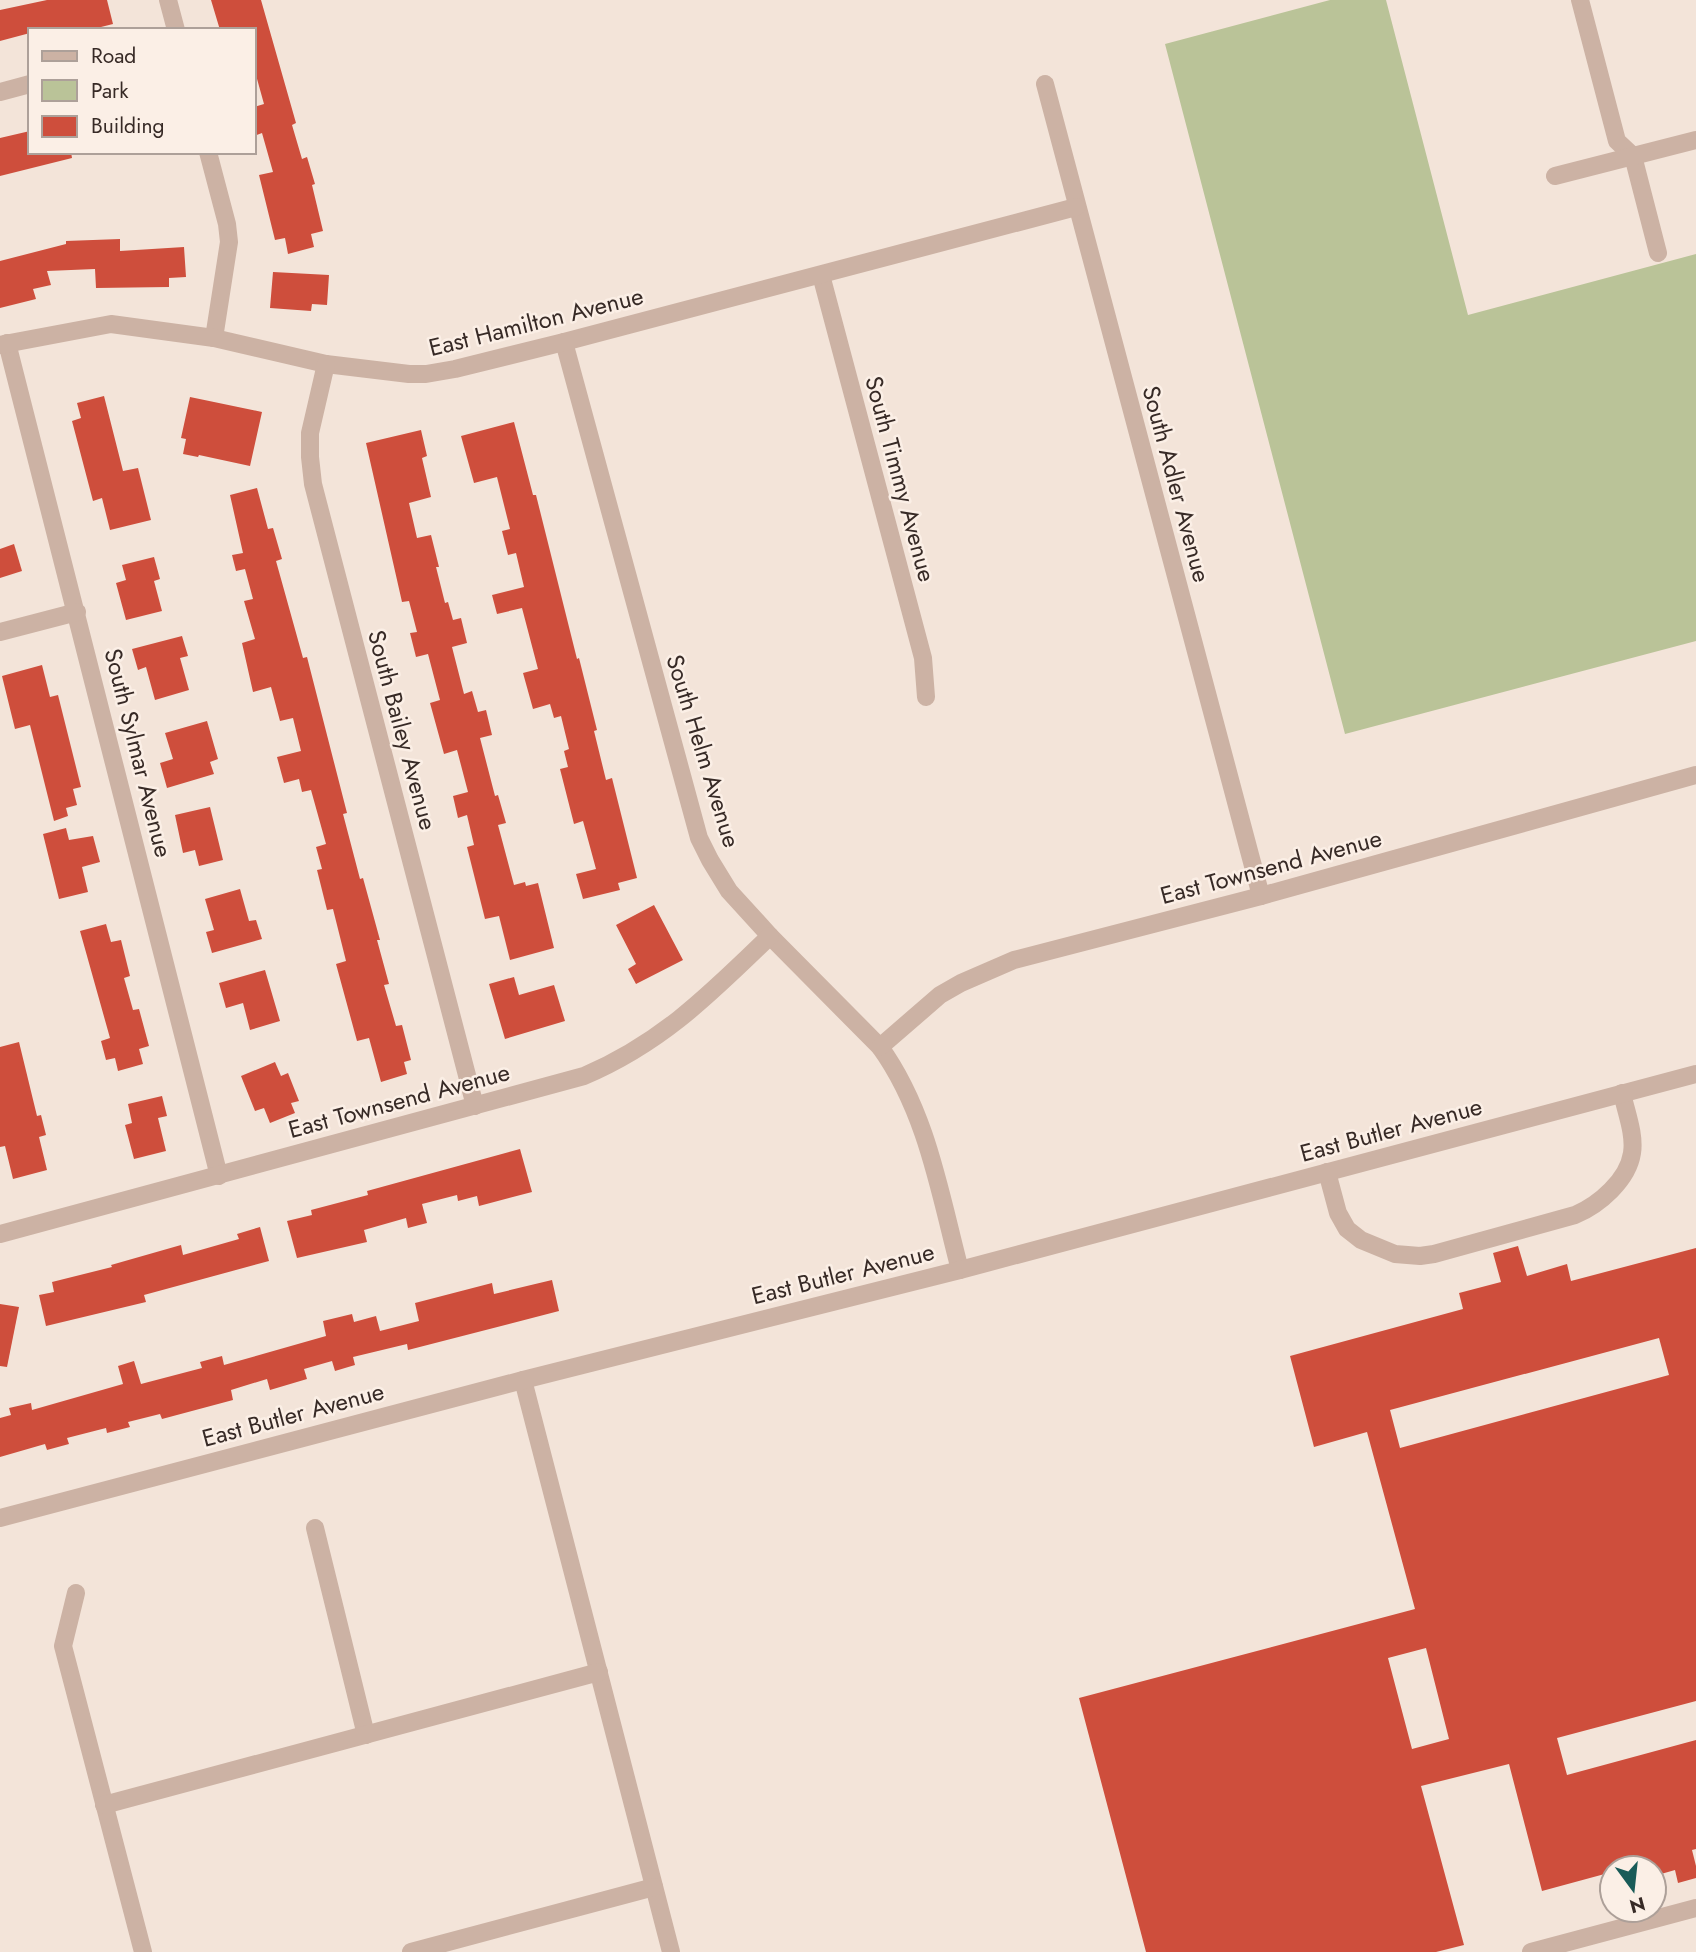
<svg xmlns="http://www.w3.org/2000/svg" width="1696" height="1952" font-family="Jost,sans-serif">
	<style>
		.green { fill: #bac398 }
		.building { fill: #ce4e3c; fill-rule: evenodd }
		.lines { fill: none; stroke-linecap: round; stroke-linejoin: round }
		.minor { stroke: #ccb2a4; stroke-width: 18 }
		.labels { text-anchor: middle; stroke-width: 5; stroke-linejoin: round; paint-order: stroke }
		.street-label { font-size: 24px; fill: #372a26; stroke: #fbefe6 }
	</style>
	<rect width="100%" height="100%" fill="#f3e4d9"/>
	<polygon class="green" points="1330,0 1386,0 1468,315 1696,254 1696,641 1345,734 1165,44"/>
	<g class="building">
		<polygon points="47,0 107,0 113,24 89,30 30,30 30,33 0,41 0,10"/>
		<polygon points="211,0 261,0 296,123 292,125 302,159 307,157 315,184 312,185 323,231 311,234 314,247 288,254 285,238 275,240 259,175 273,172 262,133 254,136 254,107 264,104 254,68 254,30 220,30"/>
		<polygon points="30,131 30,152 71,152 72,158 0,176 0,138"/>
		<polygon points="120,239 120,251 184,247 186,277 169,278 169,287 96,288 95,269 47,271 51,285 33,289 36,299 0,308 0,261 66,244 66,241"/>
		<polygon points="273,272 329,275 327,305 312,304 311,311 270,308"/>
		<polygon points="104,396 123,471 138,468 151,520 110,530 102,498 93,501 72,421 81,418 77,403"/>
		<polygon points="190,397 262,412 250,466 199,455 198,457 183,454 186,439 181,438"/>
		<polygon points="514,422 533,495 536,495 577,659 579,658 597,730 594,731 606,780 612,778 637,878 618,883 620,890 583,899 576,874 596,869 583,821 574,824 560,769 568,767 564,751 569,749 561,716 554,718 550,704 533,709 523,673 538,669 522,608 497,614 492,595 524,587 516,553 508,555 502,531 510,529 497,477 474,483 461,436"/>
		<polygon points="421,430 427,456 422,458 431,497 409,503 417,538 431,535 439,567 436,567 445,603 448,602 453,620 461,618 467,643 452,647 464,694 472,691 478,712 486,710 492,735 480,738 495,796 498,795 506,823 498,825 514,885 525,882 526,886 538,883 554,948 510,960 499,916 485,919 467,847 474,845 467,815 458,818 453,796 468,792 457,750 444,754 430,703 440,700 428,654 416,657 410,633 417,632 409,601 402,602 366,443"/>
		<polygon points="257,488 268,529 273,528 282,559 276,561 303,658 307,657 347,813 343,814 360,879 363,878 380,940 377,940 389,984 384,985 396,1026 402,1025 411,1060 404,1062 407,1074 381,1082 369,1038 357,1041 336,964 346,961 333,909 327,910 317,870 322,869 316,847 326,844 311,790 302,792 299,779 284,783 277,757 301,751 293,718 280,721 271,687 253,692 242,643 255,639 244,601 253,599 245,569 236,571 232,555 243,553 230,495"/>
		<polygon points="14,544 22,571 0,578 0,549"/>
		<polygon points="154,557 160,579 154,581 162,611 126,620 116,583 126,580 122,565"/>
		<polygon points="182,636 188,656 180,658 189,690 155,700 146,667 138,670 132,649"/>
		<polygon points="42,665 50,697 58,695 81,787 73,789 77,805 66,808 68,816 54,821 30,725 15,729 2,676"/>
		<polygon points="207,721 218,759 210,762 214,774 167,788 160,763 173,759 165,733"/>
		<polygon points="210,807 223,860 199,866 195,850 183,853 175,815"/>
		<polygon points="66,828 69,840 93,836 100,862 82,867 88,892 59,899 43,834"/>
		<polygon points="240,889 249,921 256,920 262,939 212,953 206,932 214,930 205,899"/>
		<polygon points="654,905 683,960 636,984 628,969 636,964 616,925"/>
		<polygon points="106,924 111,942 121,940 130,976 124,978 133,1010 139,1009 149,1046 139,1049 143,1064 118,1071 115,1058 106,1060 101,1041 110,1038 80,931"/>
		<polygon points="265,970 280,1021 250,1030 243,1003 226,1008 219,983"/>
		<polygon points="514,977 519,995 554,985 565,1021 505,1039 489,984"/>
		<polygon points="19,1042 37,1116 41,1115 46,1135 39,1137 47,1170 13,1179 5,1146 0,1147 0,1047"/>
		<polygon points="275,1062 281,1076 288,1073 299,1101 291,1103 295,1113 270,1123 264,1108 255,1111 241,1076"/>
		<polygon points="162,1096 167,1116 158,1118 166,1151 134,1159 125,1125 132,1123 128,1104"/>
		<polygon points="520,1149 532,1192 479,1206 477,1196 458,1201 457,1195 422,1204 427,1223 408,1228 406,1218 364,1230 367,1242 297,1258 287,1221 312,1215 311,1210 368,1195 367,1191"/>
		<polygon points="260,1227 269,1261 144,1295 146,1302 46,1326 39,1295 54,1292 52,1282 112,1267 111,1265 181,1245 183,1255 239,1239 237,1234"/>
		<path d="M1518 1246 1527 1276 1567 1264 1571 1281 1696 1248V1701L1557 1738 1567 1775 1696 1740V1849L1692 1850 1696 1866V1878L1678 1883 1675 1870 1654 1876V1868H1612V1872L1542 1891 1509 1764 1421 1786 1464 1945 1436 1952H1146L1079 1698 1415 1609 1367 1432 1314 1447 1290 1356 1463 1309 1459 1293 1501 1282 1493 1253ZM1659 1338 1669 1375 1400 1448 1390 1410ZM1426 1648 1449 1739 1412 1749 1388 1658Z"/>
		<polygon points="552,1280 559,1311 408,1350 407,1344 353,1357 355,1365 335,1371 332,1361 304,1369 307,1379 270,1390 267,1379 231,1390 233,1400 162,1419 160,1414 128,1422 130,1427 107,1433 106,1428 67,1438 69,1444 47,1450 45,1444 0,1457 0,1418 11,1415 9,1408 31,1403 32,1410 123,1384 118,1366 134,1361 141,1384 202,1368 200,1362 222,1356 224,1365 326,1336 323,1321 352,1314 354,1322 376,1316 380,1331 419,1321 415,1303 492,1283 494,1294"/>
		<polygon points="0,1304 19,1307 7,1367 0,1366"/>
	</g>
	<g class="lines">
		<g class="minor">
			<polyline points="168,0 176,30"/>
			<polyline points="1580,0 1617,141 1633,156 1658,253"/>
			<polyline points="1045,84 1261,896"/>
			<polyline points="0,92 30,84"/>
			<polyline points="208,152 227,224 229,242 214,338"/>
			<polyline points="1555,176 1696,140"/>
			<polyline points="821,275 923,658 926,697"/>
			<path d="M564 342 699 838 710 860 729 891 770 936 880 1047C927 1112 940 1194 960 1270"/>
			<polyline points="7,343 219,1176"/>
			<polyline points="0,345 111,324 214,338 326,364 409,374 426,374 455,369 564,342 1076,207"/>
			<polyline points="326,364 310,433 310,457 313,484 475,1106"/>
			<polyline points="0,632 77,612"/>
			<polyline points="880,1047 940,995 961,983 1014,960 1261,896 1696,775"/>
			<path d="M1327 1172 1338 1213 1347 1229 1361 1240 1395 1254 1420 1256 1434 1254 1575 1215C1599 1205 1628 1180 1632 1153 1635 1134 1626 1112 1622 1093"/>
			<path d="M0 1234 584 1076C662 1043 711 993 770 936"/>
			<polyline points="523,1380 671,1952"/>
			<polyline points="0,1518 523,1380 960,1270 1696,1074"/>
			<polyline points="315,1528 366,1735"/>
			<polyline points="76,1593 63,1646 143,1952"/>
			<polyline points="104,1805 599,1672"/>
			<polyline points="411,1952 654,1887"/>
			<polyline points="1531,1952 1696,1908"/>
		</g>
	</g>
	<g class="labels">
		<g class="street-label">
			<text transform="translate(536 322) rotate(-14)" y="8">East Hamilton Avenue</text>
			<text transform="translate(900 479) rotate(75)" y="8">South Timmy Avenue</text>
			<text transform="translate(1176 484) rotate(75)" y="8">South Adler Avenue</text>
			<text transform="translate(402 730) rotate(75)" y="8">South Bailey Avenue</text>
			<text transform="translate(703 751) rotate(73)" y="8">South Helm Avenue</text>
			<text transform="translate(138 753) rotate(76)" y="8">South Sylmar Avenue</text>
			<text transform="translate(1271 867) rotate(-15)" y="8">East Townsend Avenue</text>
			<text transform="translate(399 1101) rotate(-15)" y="8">East Townsend Avenue</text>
			<text transform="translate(1391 1130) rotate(-15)" y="8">East Butler Avenue</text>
			<text transform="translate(843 1274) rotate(-14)" y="8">East Butler Avenue</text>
			<text transform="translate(293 1415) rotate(-15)" y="8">East Butler Avenue</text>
		</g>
	</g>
	<rect x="28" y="28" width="228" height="126" fill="#fbefe6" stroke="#ada099" stroke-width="2"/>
	<rect x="42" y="51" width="35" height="10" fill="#ccb2a4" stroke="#ada099" stroke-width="2"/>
	<text x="91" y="63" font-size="21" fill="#372a26">Road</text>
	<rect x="42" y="80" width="35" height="21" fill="#bac398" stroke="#ada099" stroke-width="2"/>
	<text x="91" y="98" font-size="21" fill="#372a26">Park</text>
	<rect x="42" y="116" width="35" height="21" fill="#ce4e3c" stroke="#ada099" stroke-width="2"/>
	<text x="91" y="133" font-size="21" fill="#372a26">Building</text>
	<g transform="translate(1633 1889) rotate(165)"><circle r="33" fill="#fbefe6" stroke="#ada099" stroke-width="2"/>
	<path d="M0-5L12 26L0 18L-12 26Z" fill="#195b58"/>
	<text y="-10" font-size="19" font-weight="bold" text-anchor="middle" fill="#372a26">N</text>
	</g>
</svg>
